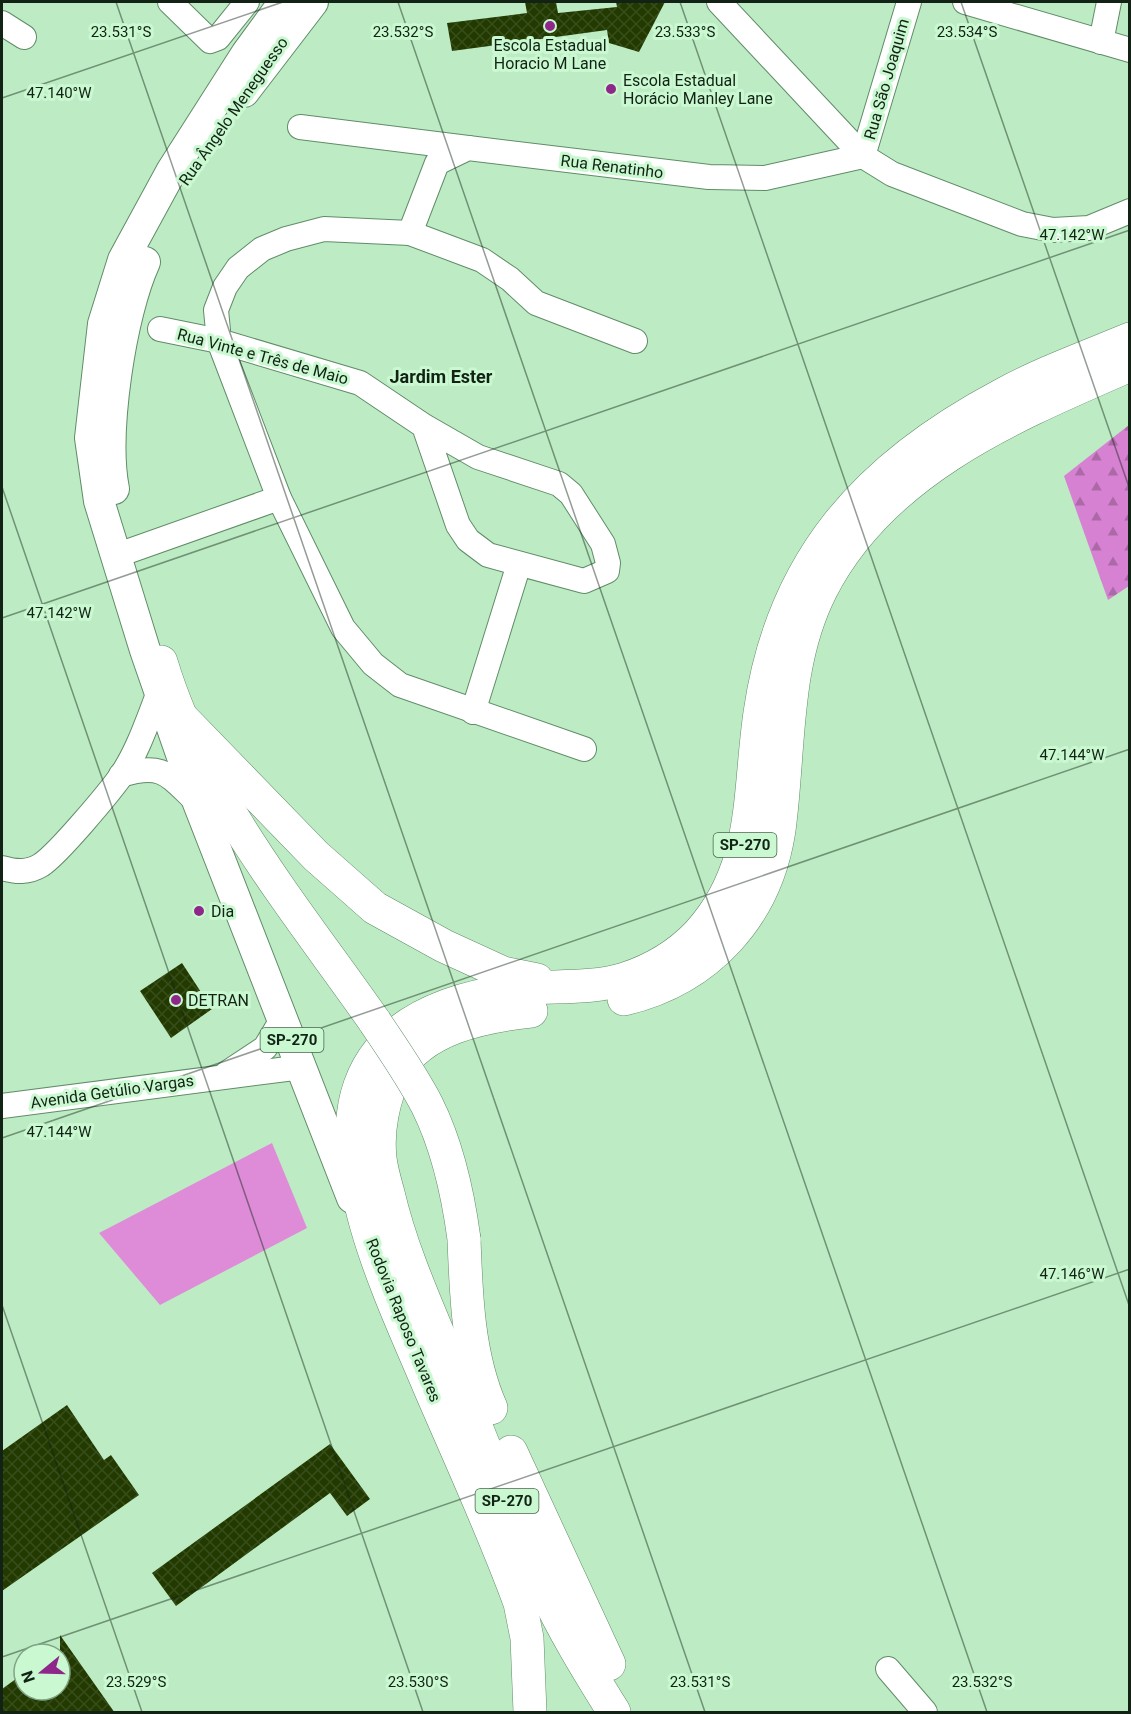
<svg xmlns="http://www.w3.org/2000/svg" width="1131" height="1714" font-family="Roboto,sans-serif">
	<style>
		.green { fill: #de8cd8 }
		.forest { fill: url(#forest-firs) }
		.building { fill: url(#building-cross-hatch) }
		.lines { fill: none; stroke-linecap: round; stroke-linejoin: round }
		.minor-casing { stroke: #608c68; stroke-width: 26 }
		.major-casing { stroke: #608c68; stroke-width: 32 }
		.highway-casing { stroke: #608c68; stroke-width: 34 }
		.minor { stroke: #fff; stroke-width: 24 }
		.major { stroke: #fff; stroke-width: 30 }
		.highway { stroke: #fff; stroke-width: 33 }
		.highway-bridge-casing { stroke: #608c68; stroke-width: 34; stroke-linecap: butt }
		.highway-bridge { stroke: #fff; stroke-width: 33 }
		.ticks { fill: none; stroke: #122315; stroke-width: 1.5; stroke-opacity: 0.45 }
		.poi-dot { fill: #8f278b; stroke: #caf9d1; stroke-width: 2 }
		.labels { text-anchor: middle; stroke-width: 6; stroke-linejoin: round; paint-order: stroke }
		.shield { fill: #caf9d1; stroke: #49634d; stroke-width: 1.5 }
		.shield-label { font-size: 15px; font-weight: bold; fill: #122315 }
		.poi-label { font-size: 16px; fill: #122315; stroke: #caf9d1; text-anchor: start }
		.street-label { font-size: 16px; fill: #122315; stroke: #caf9d1 }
		.neighbourhood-label { font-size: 18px; font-weight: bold; fill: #122315; stroke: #caf9d1 }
		.ticks-label { font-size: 15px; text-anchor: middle; fill: #122315; stroke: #caf9d1; stroke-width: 6; stroke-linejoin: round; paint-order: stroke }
	</style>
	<defs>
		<pattern id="forest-firs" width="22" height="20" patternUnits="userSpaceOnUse" patternTransform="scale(1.5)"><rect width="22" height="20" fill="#d681d1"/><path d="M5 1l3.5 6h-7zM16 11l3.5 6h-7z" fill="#ac69a8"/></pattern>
		<pattern id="building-cross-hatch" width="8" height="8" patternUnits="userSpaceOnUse" patternTransform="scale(1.5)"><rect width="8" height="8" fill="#223900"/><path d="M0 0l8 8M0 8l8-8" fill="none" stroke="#384d1c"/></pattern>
	</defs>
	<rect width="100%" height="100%" fill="#bdecc4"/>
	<polygon class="green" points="272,1143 307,1228 160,1305 99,1233"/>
	<polygon class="forest" points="1129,425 1129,586 1108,600 1064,476"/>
	<g class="building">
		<polygon points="525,2 556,2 558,13 617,7 616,2 665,2 639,52 609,43 607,30 452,51 447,23 527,13"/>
		<polygon points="182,963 212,1009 171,1038 140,991"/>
		<polygon points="67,1405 104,1460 111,1455 139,1495 2,1591 2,1451"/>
		<polygon points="330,1444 370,1499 347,1516 330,1493 176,1606 152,1573"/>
		<polygon points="60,1635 115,1713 2,1713 2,1689 24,1673 24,1690 60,1690"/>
	</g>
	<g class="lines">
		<defs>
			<g id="minor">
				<polyline points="170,2 210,41 218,38 247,2"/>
				<polyline points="719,2 863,156 892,174 1022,224 1053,230 1089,228 1130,211"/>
				<polyline points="965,2 1130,50"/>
				<polyline points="2,23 24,37"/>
				<polyline points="1101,42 1109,2"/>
				<polyline points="300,127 468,148"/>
				<polyline points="863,156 909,2"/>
				<polyline points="410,233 437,163 468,148 709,177 765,178 863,156"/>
				<polyline points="160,329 219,341 360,383 424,426 478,457 559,484 571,494 603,544 608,563 607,571 584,581 488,555 468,540 458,525 424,426"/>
				<polyline points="115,556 279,498"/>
				<polyline points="473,712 519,564"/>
				<polyline points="584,749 400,685 373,664 343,628 279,498 219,341 216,310 225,287 238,268 262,249 286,239 324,229 410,233 482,260 510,279 536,303 635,341"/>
				<path d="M121 775C164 762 168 775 198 803"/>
				<path d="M2 868C16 872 28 873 41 865 58 854 108 794 121 776 138 751 148 720 159 692"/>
				<polyline points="227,1073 265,1048 283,1018"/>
				<polyline points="2,1106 302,1067"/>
				<polyline points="888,1669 925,1712"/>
			</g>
			<g id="major">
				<polyline points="284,2 246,54 172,170 123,260 103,324 90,438 99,501 145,650 198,803 352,1198"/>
				<polyline points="244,92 313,2"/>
				<path d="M114 489C103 433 121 314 145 262"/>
			</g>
			<g id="highway">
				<path d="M161 662C201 796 296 909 375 1022"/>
				<polyline points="184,720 316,856 375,908 444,946 503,973 537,980"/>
				<path d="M624 999C708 979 766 916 779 830 790 749 783 665 821 590 882 470 1013 416 1130 365"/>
				<path d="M531 1011C484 1016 421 1028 396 1074 383 1098 377 1131 380 1158 381 1169 385 1182 388 1193 401 1249 425 1302 447 1355 479 1432 508 1511 543 1586 563 1630 589 1672 614 1712"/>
				<path d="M464 1239C466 1295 468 1356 491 1408"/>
				<polyline points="511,1452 609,1664"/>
				<path d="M530 1712 527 1638 520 1603C493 1529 460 1458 429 1386 396 1307 334 1182 357 1095 378 1018 460 995 530 988 562 986 594 988 625 979 652 970 679 954 698 934 758 868 748 794 760 713 782 559 868 466 1002 395 1042 373 1087 357 1130 339"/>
			</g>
		</defs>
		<use href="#minor" class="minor-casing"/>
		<use href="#major" class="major-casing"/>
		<use href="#highway" class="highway-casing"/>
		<use href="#minor" class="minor"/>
		<use href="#major" class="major"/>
		<use href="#highway" class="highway"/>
		<defs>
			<path id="highway-bridge" d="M375 1022C393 1049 412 1076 427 1105 448 1147 458 1194 464 1239"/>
		</defs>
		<use href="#highway-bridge" class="highway-bridge-casing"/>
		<use href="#highway-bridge" class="highway-bridge"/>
	</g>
	<path class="ticks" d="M116 2 705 1712M398 2 987 1712M680 2 1130 1308M961 2 1130 490M2 98 283 2M2 487 423 1712M2 618 1130 230M2 1138 1130 749M2 1305 142 1712M2 1657 1130 1269"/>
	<g class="poi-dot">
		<circle cx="550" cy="26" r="6"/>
		<circle cx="611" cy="89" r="6"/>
		<circle cx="199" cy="911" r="6"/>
		<circle cx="176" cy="1000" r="6"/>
	</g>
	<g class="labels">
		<g class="shield">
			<rect x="713.5" y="833" width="63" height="24" rx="4.5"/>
			<rect x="260.5" y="1028" width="63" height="24" rx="4.5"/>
			<rect x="475.5" y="1489" width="63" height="24" rx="4.5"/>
		</g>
		<g class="shield-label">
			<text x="745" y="850">SP-270</text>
			<text x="292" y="1045">SP-270</text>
			<text x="507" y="1506">SP-270</text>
		</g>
		<g class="poi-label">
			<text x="550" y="51" text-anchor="middle">Escola Estadual<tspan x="550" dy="18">Horacio M Lane</tspan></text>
			<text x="623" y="86">Escola Estadual<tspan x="623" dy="18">Horácio Manley Lane</tspan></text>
			<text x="211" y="917">Dia</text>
			<text x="188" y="1006">DETRAN</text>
		</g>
		<g class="street-label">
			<text transform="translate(886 79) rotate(-74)" y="6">Rua São Joaquim</text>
			<text transform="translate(233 111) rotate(-55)" y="6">Rua Ângelo Meneguesso</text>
			<text transform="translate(612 166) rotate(7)" y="6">Rua Renatinho</text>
			<text transform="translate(263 356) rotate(15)" y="6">Rua Vinte e Três de Maio</text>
			<text transform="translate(112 1091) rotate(-8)" y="6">Avenida Getúlio Vargas</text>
			<text transform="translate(404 1320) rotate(68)" y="6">Rodovia Raposo Tavares</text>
		</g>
		<g class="neighbourhood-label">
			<text x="441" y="383">Jardim Ester</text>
		</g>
	</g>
	<g class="ticks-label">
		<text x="121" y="37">23.531°S</text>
		<text x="403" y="37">23.532°S</text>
		<text x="685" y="37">23.533°S</text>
		<text x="967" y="37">23.534°S</text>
		<text x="59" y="98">47.140°W</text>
		<text x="1072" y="240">47.142°W</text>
		<text x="59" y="618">47.142°W</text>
		<text x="1072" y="760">47.144°W</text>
		<text x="59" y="1137">47.144°W</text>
		<text x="1072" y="1279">47.146°W</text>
		<text x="136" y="1687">23.529°S</text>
		<text x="418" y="1687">23.530°S</text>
		<text x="700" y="1687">23.531°S</text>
		<text x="982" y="1687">23.532°S</text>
	</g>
	<rect width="1131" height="1714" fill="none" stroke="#122315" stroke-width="6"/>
	<g transform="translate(42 1672) rotate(251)"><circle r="28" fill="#caf9d1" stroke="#80a386" stroke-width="1.5"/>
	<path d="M0-4.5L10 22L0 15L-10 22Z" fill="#8f278b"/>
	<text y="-9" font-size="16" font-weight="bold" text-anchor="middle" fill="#122315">N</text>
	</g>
</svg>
